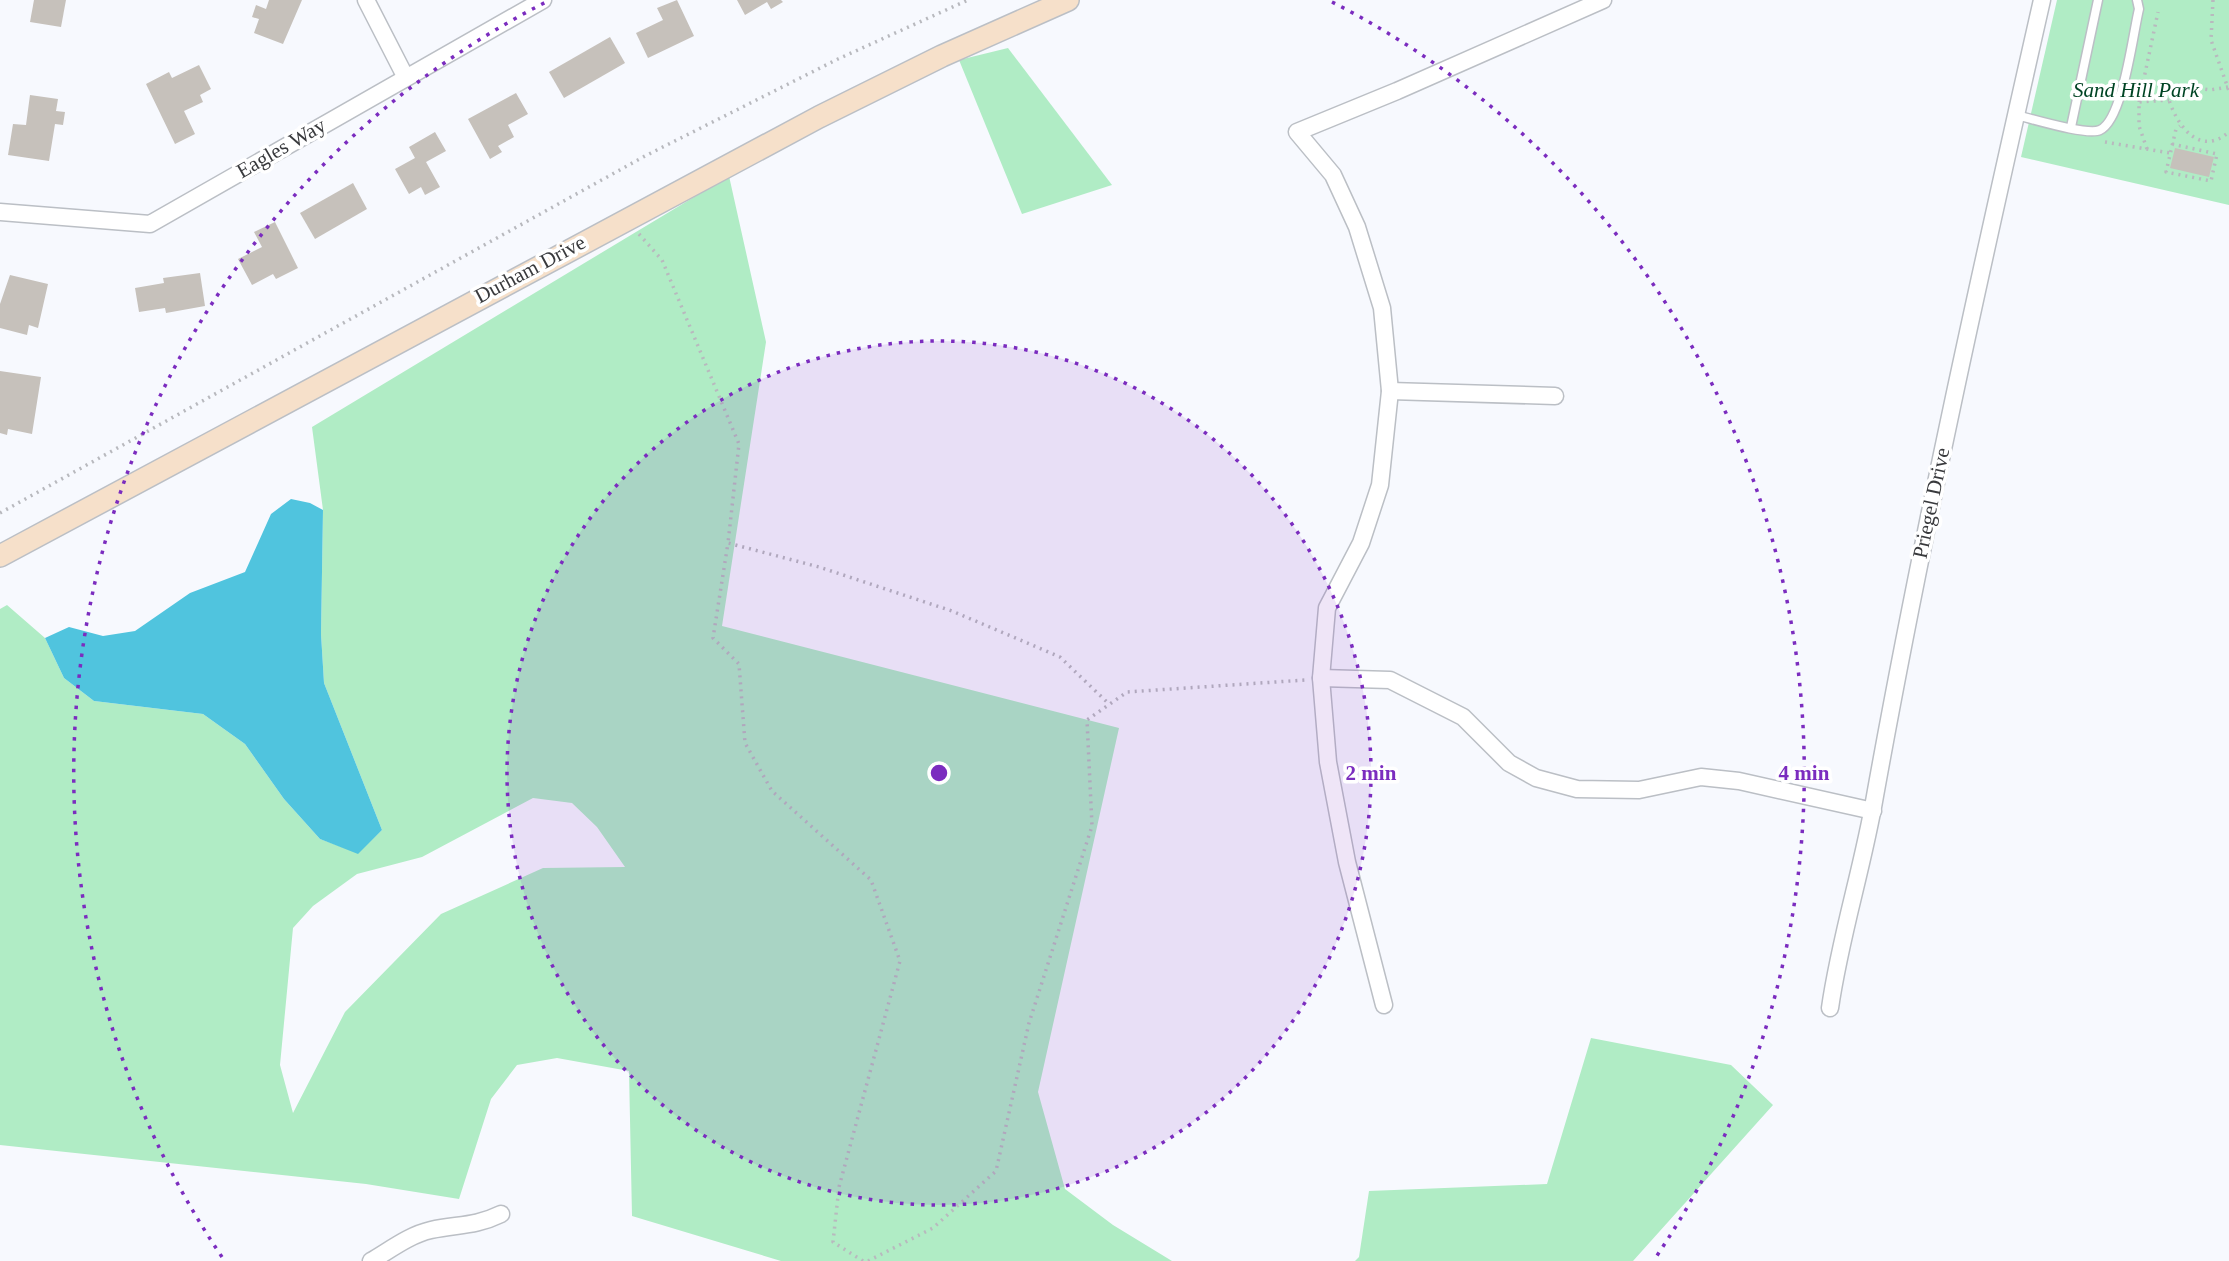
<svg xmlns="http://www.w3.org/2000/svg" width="2229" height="1261" font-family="Georgia,serif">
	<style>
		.green { fill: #b0ecc5; fill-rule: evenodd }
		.water { fill: #50c4de }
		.building { fill: #c6c1bb }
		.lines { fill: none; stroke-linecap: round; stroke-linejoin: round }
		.lane-casing { stroke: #bbbfc5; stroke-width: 11 }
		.street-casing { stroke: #bbbfc5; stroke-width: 19 }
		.secondary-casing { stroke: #bbbfc5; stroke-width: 24 }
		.path { stroke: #b8b9be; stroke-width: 3.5; stroke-dasharray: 2 5; stroke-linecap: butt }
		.lane { stroke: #fff; stroke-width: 8 }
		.street { stroke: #fff; stroke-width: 16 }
		.secondary { stroke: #f6e0ca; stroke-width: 21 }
		.ring { fill: none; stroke: #7b2cbf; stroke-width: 3.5; stroke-dasharray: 3.5 7 }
		.labels { text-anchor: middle; stroke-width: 7; stroke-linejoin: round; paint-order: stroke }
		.park-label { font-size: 21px; font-style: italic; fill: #004424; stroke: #fff }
		.street-label { font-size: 21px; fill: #393a3d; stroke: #fff }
		.centre { fill: #7b2cbf; stroke: #fff; stroke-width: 3.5 }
		.ring-label { font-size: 21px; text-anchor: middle; font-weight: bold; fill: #7b2cbf; stroke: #fff; stroke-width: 7; stroke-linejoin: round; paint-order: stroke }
	</style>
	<rect width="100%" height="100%" fill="#f7f9fe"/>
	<g class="green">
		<polygon points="2057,0 2229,0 2229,205 2021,157"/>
		<polygon points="1008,48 1112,185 1022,214 959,60"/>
		<path d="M729 176 766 342 722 626 1119 728 1038 1092 1065 1189 1113 1225 1172 1261H781L632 1216 629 1071 557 1058 517 1065 491 1099 459 1199 366 1184 0 1145V609L7 605 45 638 64 678 94 701 203 714 245 744 284 799 320 839 358 853 382 830 324 683 321 634 323 510 312 427ZM533 798 572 803 597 827 625 867 543 868 441 914 345 1012 293 1113 280 1065 293 928 313 906 357 874 422 857Z"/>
		<polygon points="1591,1038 1731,1065 1773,1105 1633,1261 1355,1261 1359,1257 1369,1191 1547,1184"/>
	</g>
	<polygon class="water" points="291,499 310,503 323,510 321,634 324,683 382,830 358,854 320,839 284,799 245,744 203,714 94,701 64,678 45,638 69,627 103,636 135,631 190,593 245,572 271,514"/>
	<g class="building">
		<polygon points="34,0 66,0 61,27 30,22"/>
		<polygon points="269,0 302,0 283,44 254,33 259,19 252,17 256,5 266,9"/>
		<polygon points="677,0 694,36 648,58 636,33 663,20 657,8"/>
		<polygon points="737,0 781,0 783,2 771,9 767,2 745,15"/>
		<polygon points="610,37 625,63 564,98 549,72"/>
		<polygon points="199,65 211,89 200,95 203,102 184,111 195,134 175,144 146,84 169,72 172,78"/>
		<polygon points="516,93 528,114 508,125 514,137 498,146 502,152 490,159 468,119"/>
		<polygon points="30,95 58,99 56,111 65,112 63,125 55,124 49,161 8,155 13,124 26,125"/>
		<polygon points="435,132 446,151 426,162 440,187 425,195 421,187 409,194 395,169 415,158 409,147"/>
		<polygon points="2175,148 2214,157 2209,177 2170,168"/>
		<polygon points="353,183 367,209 315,239 300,213"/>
		<polygon points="275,222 298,268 276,279 273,274 252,285 238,259 262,247 254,232"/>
		<polygon points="200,273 205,306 166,313 165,308 139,312 135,288 164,283 163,278"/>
		<polygon points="10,275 48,284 38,328 29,325 27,335 0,328 0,304"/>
		<polygon points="0,371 41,377 32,434 8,429 7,435 0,433"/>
	</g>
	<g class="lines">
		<defs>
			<g id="lane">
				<path d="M2016 115C2033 119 2087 136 2100 130 2123 120 2133 33 2139 9L2137 0"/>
				<polyline points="2071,127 2098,0"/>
			</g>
			<g id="street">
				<polyline points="366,0 405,76"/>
				<polyline points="0,212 150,224 543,0"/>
				<polyline points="1390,391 1555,396"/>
				<polyline points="1321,678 1390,680 1463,717 1509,763 1536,778 1577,789 1639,790 1701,777 1739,781 1873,811"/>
				<polyline points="1384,1005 1347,862 1328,762 1321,678 1327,608 1361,543 1380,485 1390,391 1382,308 1357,227 1333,175 1297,132 1397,91 1603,0"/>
				<path d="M1830 1008C1840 937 1863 867 1875 796 1923 529 1982 265 2042 0"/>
				<path d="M371 1261C390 1250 409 1235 431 1230 458 1224 474 1227 501 1214"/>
			</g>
			<polyline id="secondary" points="0,556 819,117 942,56 1068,0"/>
		</defs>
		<use href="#lane" class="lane-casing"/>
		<use href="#street" class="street-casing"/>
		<use href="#secondary" class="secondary-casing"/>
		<g class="path">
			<polyline points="2213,0 2211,40 2229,91"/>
			<path d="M2228 87 2210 90 2177 85 2169 100C2178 127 2200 157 2229 132"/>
			<polyline points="2139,102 2158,12"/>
			<polyline points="2105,142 2170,153"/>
			<polyline points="2172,144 2217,154 2211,181 2166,172 2176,129 2180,126"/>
			<polyline points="2147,149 2139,126 2139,102 2169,100"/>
			<polyline points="639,234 662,260 739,444 728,543"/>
			<polyline points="0,513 645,156 838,59 968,0"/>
			<polyline points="863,1261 833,1242 839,1187 900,961 871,880 772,791 745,743 739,664 713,638 728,543 819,567 952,611 1060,657 1109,704"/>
			<polyline points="868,1261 933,1228 996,1171 1029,1023 1092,826 1087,720 1127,692 1305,680"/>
		</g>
		<use href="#lane" class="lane"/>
		<use href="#street" class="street"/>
		<use href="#secondary" class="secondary"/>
	</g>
	<circle cx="939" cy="773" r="432" fill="#7b2cbf" fill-opacity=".12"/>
	<g class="ring">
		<circle cx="939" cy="773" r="432"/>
		<path d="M222 1257A865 865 0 0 1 546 2M1332 2A865 865 0 0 1 1656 1257"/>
	</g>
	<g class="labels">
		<g class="park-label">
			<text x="2136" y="97">Sand Hill Park</text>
		</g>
		<g class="street-label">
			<text transform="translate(281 148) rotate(-30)" y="7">Eagles Way</text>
			<text transform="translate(530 269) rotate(-28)" y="7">Durham Drive</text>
			<text transform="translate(1931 503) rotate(-78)" y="7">Priegel Drive</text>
		</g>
	</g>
	<circle cx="939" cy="773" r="10" class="centre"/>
	<g class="ring-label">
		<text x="1371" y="780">2 min</text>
		<text x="1804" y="780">4 min</text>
	</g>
</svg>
